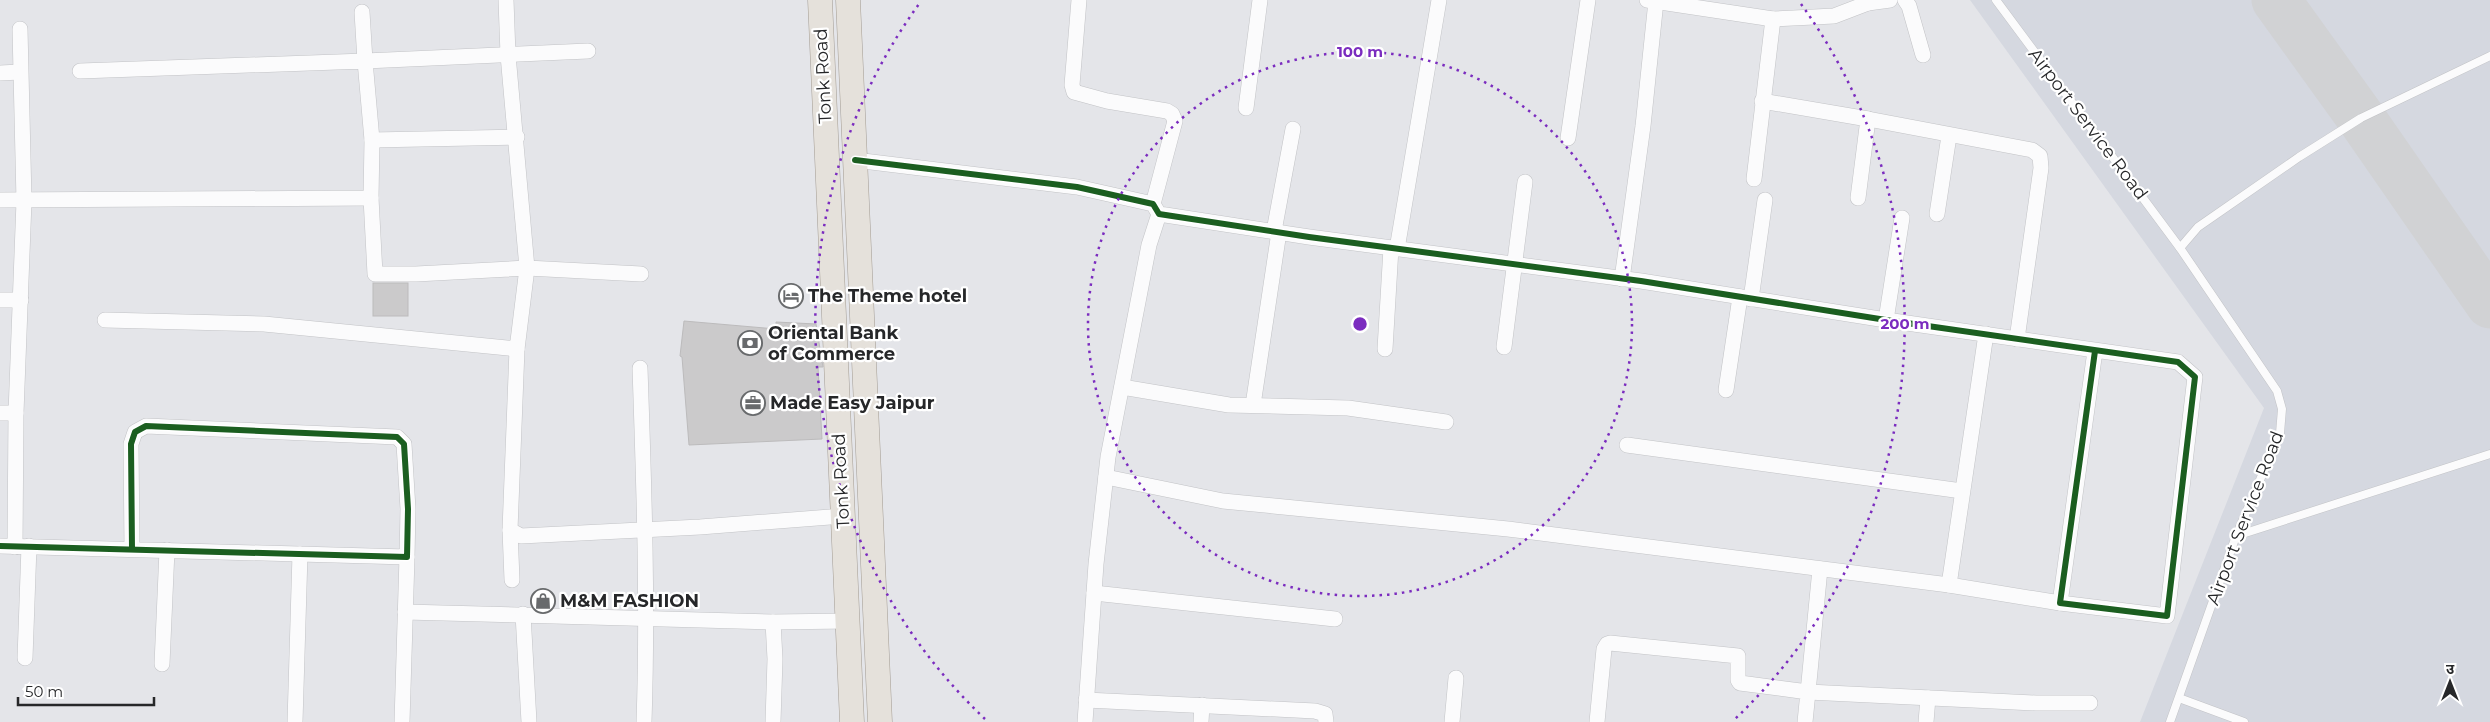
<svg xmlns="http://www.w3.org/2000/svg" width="2490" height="722" font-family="Montserrat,'Noto Sans Devanagari',sans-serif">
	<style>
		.built { fill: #d5d8e0 }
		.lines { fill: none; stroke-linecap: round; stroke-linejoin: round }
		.taxiway { stroke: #d1d2d4; stroke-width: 49 }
		.building { fill: #cbcacb; stroke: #bcbbbc }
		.lane-casing { stroke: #c2c3c6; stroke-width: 9 }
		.street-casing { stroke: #c2c3c6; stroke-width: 16 }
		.primary-casing { stroke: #a39c93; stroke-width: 25 }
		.lane { stroke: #fbfbfc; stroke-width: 8 }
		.street { stroke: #fbfbfc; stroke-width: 15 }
		.primary { stroke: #e5e1db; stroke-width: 24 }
		.cycleway-casing { stroke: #fff; stroke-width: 9 }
		.cycleway { stroke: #1b5e20; stroke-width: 6 }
		.ring { fill: none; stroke: #7b2cbf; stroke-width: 2.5; stroke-dasharray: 2.5 5 }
		.labels { text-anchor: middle; stroke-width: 4.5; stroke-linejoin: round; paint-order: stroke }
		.street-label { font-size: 18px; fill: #262729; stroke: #fff }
		.poi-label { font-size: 18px; font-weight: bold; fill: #262729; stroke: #fff; text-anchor: start }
		.centre { fill: #7b2cbf; stroke: #fff; stroke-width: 2.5 }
		.ring-label { font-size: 15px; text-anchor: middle; font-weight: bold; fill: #7b2cbf; stroke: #fff; stroke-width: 4.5; stroke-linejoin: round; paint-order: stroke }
	</style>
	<rect width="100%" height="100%" fill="#e4e5e9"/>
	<polygon class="built" points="1970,0 2490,0 2490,722 2140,722 2264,408"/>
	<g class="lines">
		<polyline class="taxiway" points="2276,0 2361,118 2490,304"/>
	</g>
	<g class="building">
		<rect x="373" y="283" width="35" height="33"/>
		<polygon points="684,321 776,329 776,322 816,324 822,361 823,367 818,367 822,439 689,445 682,357 680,356"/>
	</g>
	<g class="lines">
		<defs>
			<g id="lane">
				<polyline points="1996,0 2180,248 2277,391 2282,409 2280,433 2236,536 2170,722"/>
				<polyline points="2180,248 2198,227 2299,157 2361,118 2490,56"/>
				<polyline points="2236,536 2490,454"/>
				<polyline points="2179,698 2244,722"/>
			</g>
			<g id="street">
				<polyline points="506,0 508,55 527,268 641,274"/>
				<polyline points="1079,0 1072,85 1074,92 1107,101 1167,111 1172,114 1175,121 1153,204"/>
				<polyline points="1647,0 1773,19 1834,16 1868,3 1867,0"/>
				<polyline points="1905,0 1909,6 1923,55"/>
				<polyline points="1868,3 1890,0"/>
				<polyline points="362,12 365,61 588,51"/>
				<polyline points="0,73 20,72"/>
				<polyline points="1762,101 1868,119 1858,198"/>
				<polyline points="1246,108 1260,0"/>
				<polyline points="1868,119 2032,150 2040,156 2041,168 2017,339"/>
				<polyline points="1568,138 1588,0"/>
				<polyline points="372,140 517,137"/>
				<polyline points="855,160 1077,187 1153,204 1159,214 1309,237 1641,281 1886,320 2178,362 2195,377 2167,616 2060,603 2095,351"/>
				<polyline points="1754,179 1773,19"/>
				<polyline points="0,200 371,198 372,140 365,61 80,71"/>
				<polyline points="1937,214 1949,136"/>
				<polyline points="1274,231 1293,129"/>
				<polyline points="1397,249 1439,0"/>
				<polyline points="1622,279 1643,126 1656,1"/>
				<polyline points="1751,299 1765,200"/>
				<polyline points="0,300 21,300"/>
				<polyline points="105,320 264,324 517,349 527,268 416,274 375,274 371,198"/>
				<polyline points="1886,320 1902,218"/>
				<polyline points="1986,334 1949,585 2060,603"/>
				<polyline points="1504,347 1525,182"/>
				<polyline points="517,349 510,530 521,536 700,527 843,516"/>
				<polyline points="1385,349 1391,248"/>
				<path d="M640 368C644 487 648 604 644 722"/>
				<polyline points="1122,387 1229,405 1348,408 1446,422"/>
				<polyline points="1726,390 1740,297"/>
				<polyline points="1253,405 1279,232"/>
				<polyline points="0,413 16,413"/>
				<polyline points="1627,445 1962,491"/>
				<polyline points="1106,477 1223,501 1508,529 1949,585"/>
				<polyline points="510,530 512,580"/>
				<polyline points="0,546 407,557 408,509 404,444 397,437 146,426 135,432 131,444 132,549"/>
				<polyline points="15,547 16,413 24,201 20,29"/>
				<polyline points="1820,569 1808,692 2036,703 2090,703"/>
				<polyline points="1094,593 1335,619"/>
				<polyline points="405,612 773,622 848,621"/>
				<polyline points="523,614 529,722"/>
				<polyline points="25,658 29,546"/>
				<polyline points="162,664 167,550"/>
				<polyline points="1086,700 1315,711 1325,714 1326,722"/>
				<polyline points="295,722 300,554"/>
				<polyline points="402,722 407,557"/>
				<polyline points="773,722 775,659 773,622"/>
				<polyline points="1085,722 1096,564 1108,457 1149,245 1159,214"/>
				<polyline points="1201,722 1202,705"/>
				<polyline points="1452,722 1456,678"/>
				<polyline points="1597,722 1604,649 1607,644 1610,643 1738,656 1738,680 1740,683 1808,692 1805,722"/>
				<polyline points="1926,722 1928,698"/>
			</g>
			<g id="primary">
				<polyline points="820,0 852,722"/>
				<polyline points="848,0 880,722"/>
			</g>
		</defs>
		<use href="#lane" class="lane-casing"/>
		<use href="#street" class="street-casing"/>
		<use href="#primary" class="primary-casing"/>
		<use href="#lane" class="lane"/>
		<use href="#street" class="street"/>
		<use href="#primary" class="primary"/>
		<defs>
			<g id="cycleway">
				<polyline points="855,160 1077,187 1153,204 1159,214 1309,237 1641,281 1886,320 2178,362 2195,377 2167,616 2060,603 2095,351"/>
				<polyline points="0,546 407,557 408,509 404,444 397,437 146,426 135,432 131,444 132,549"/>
			</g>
		</defs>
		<use href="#cycleway" class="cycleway-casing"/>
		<use href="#cycleway" class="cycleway"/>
	</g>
	<g class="ring">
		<circle cx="1360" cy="324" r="272"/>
		<path d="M985 719A545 545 0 0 1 919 4M1801 4A545 545 0 0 1 1735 719"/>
	</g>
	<defs>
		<symbol id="hotel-ring" viewBox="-11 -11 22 22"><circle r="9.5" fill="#fff" stroke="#686a6c" stroke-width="1.5"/><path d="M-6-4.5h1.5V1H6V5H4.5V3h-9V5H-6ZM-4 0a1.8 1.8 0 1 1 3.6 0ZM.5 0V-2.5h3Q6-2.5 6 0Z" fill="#686a6c"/></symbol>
		<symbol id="bank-ring" viewBox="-11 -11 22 22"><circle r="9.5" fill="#fff" stroke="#686a6c" stroke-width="1.5"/><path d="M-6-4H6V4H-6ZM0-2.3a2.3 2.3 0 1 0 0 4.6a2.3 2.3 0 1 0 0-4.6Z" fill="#686a6c"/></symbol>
		<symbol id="office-ring" viewBox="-11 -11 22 22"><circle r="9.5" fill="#fff" stroke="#686a6c" stroke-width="1.5"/><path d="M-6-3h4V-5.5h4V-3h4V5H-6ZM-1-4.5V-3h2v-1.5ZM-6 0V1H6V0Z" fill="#686a6c"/></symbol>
		<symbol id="shop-ring" viewBox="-11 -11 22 22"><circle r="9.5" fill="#fff" stroke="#686a6c" stroke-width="1.5"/><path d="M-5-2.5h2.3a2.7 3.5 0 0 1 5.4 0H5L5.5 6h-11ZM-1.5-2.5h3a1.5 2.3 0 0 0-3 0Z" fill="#686a6c"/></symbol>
	</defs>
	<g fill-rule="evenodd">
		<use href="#hotel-ring" x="777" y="282" width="28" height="28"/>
		<use href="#bank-ring" x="736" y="329" width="28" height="28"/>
		<use href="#office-ring" x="739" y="389" width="28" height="28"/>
		<use href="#shop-ring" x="529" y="587" width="28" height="28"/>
	</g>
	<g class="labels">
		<g class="street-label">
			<text transform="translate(823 76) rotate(-93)" y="6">Tonk Road</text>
			<text transform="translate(2088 124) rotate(53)" y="6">Airport Service Road</text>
			<text transform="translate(841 481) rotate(-93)" y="6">Tonk Road</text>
			<text transform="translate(2245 518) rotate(-69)" y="6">Airport Service Road</text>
		</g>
		<g class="poi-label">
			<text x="808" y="302">The Theme hotel</text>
			<text x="768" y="339">Oriental Bank<tspan x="768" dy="21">of Commerce</tspan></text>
			<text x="770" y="409">Made Easy Jaipur</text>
			<text x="560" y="607">M&amp;M FASHION</text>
		</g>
	</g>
	<circle cx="1360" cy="324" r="8" class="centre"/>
	<g class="ring-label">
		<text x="1360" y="57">100 m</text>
		<text x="1905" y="329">200 m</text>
	</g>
	<g transform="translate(2450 682)" stroke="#ffffff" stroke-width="4" paint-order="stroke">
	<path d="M0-4L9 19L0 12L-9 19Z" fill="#262729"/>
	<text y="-8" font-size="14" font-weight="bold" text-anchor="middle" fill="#262729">उ</text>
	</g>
	<path d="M18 697v8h136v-8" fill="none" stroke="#262729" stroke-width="2.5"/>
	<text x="25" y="697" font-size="15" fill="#262729" stroke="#ffffff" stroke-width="4" paint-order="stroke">50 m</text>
</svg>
